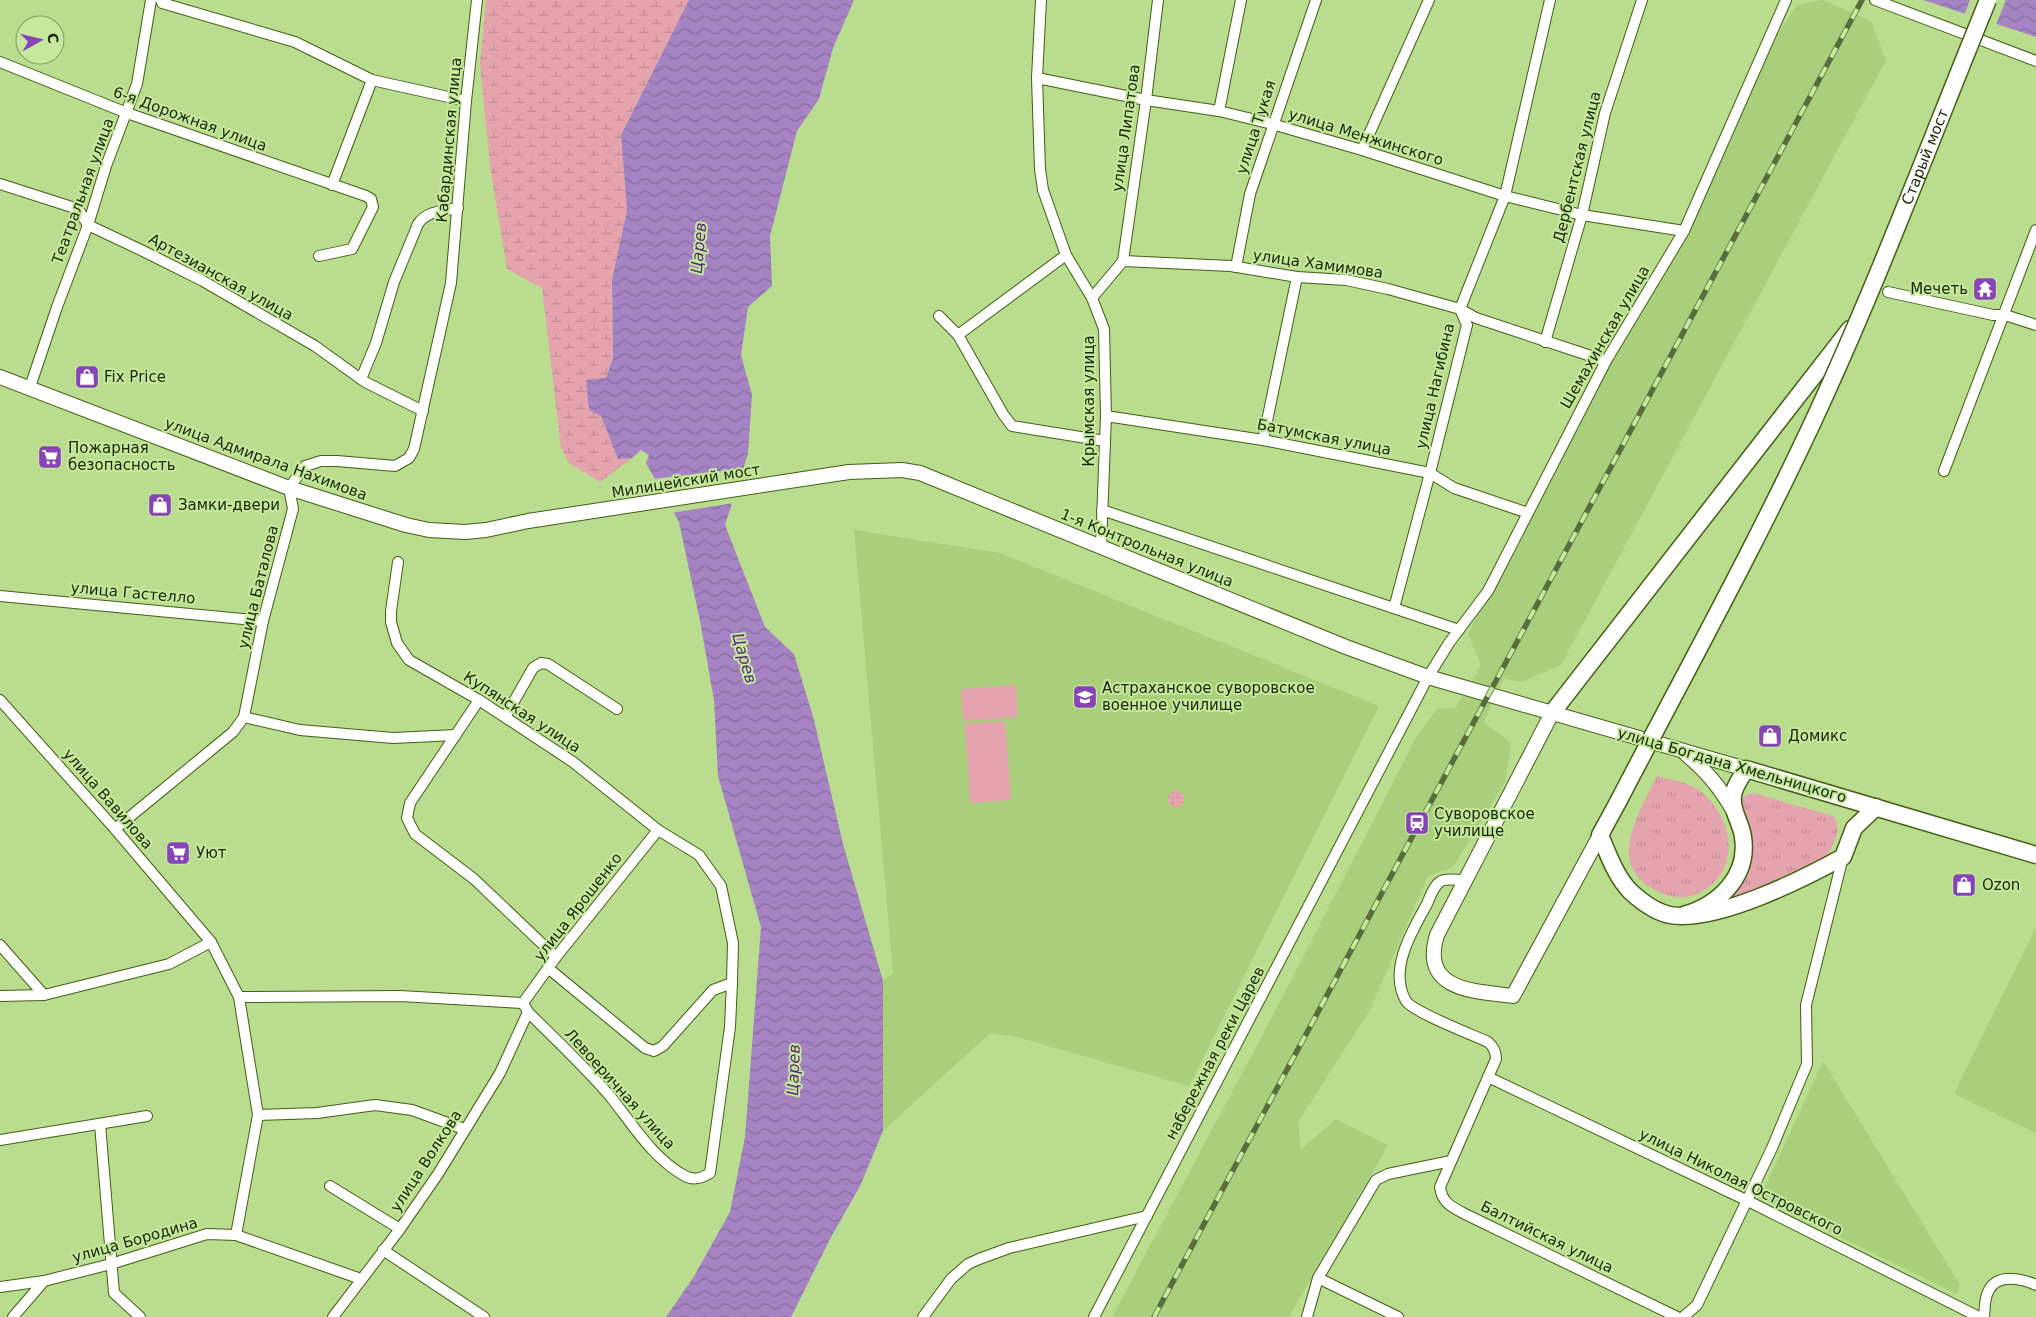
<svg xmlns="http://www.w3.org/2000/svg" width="2036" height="1317" font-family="'DejaVu Sans',sans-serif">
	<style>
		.built { fill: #a9cf7d }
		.grass { fill: url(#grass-tufts) }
		.wetland { fill: url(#wetland-marsh) }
		.park { fill: url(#park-dots) }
		.pitch { fill: #e5a3ae }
		.water { fill: url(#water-waves) }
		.pier { fill: #b9dc8f }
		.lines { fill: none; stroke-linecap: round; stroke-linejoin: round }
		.minor-casing { stroke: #415f10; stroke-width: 12 }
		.secondary-casing { stroke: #415f10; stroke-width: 16 }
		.primary-casing { stroke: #415f10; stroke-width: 19 }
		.minor { stroke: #fff; stroke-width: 10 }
		.secondary { stroke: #fff; stroke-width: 14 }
		.primary { stroke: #fff; stroke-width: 16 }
		.rail-casing { stroke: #576d3c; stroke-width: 5.5 }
		.rail { stroke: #c5e99c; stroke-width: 4; stroke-dasharray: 11; stroke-linecap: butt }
		.primary-bridge-casing { stroke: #415f10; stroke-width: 19; stroke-linecap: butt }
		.primary-bridge { stroke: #fff; stroke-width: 16 }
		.labels { text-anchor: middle; stroke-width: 4; stroke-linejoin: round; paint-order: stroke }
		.street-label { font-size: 15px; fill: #182506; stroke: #c5e99c }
		.poi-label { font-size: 15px; fill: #182506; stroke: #c5e99c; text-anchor: start }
		.water-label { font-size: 16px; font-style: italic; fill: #572976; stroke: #c5e99c }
	</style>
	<defs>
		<pattern id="grass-tufts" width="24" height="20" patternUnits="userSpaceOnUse" patternTransform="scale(1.25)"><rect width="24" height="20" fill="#e5a3ae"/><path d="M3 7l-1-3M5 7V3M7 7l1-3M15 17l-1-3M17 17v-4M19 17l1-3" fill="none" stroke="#c48c94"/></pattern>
		<pattern id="wetland-marsh" width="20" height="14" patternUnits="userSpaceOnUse" patternTransform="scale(1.25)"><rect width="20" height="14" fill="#e5a3ae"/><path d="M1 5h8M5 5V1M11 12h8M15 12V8" fill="none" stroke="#c48c94"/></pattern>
		<pattern id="park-dots" width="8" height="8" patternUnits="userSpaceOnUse" patternTransform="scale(1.25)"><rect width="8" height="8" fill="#e5a3ae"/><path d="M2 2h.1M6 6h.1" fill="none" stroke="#c48c94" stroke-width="1.8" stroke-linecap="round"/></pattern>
		<pattern id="water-waves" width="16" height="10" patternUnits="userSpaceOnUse" patternTransform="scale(1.25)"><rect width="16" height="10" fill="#a684c4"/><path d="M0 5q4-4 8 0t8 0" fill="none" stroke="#866c9d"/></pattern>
	</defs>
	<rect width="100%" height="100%" fill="#b9dc8f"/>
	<g class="built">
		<polygon points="1823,0 1871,21 1886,60 1561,665 1521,682 1504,678 1484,722 1511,743 1505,782 1453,867 1428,876 1370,1010 1298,1122 1301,1149 1336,1119 1388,1145 1289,1317 1112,1317 1272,1017 1418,734 1438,708 1455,709 1481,665 1468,634 1781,29 1797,5"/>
		<polygon points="854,530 1000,553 1379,706 1189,1086 1017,1037 990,1033 883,1131 883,981 893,973"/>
		<polygon points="2036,927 2036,1133 1954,1094"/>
		<polygon points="1823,1061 1960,1285 1957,1294 1760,1198"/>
	</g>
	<g class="grass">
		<path d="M1657 776C1671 780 1688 782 1700 791 1733 817 1743 869 1701 892 1687 900 1670 898 1657 891 1604 865 1640 812 1657 776Z"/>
		<path d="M1753 793 1833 816C1843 829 1834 846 1825 857L1732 900 1730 896C1749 875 1758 852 1749 823 1746 814 1740 808 1742 797Z"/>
	</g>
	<polygon class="wetland" points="486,0 689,0 621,135 627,210 612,280 613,358 606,379 586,380 618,458 632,458 600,482 569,463 561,448 542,288 507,269 490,166 480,64"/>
	<circle class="park" cx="1176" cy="799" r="8"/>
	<g class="pitch">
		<polygon points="1016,685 1018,717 963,721 961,689"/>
		<polygon points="1005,721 1011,800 970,803 965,724"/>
	</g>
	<g class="water">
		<polygon points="689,0 854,0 833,48 819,99 797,131 770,236 772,286 748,307 741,355 752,395 748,454 725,525 765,627 794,654 814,720 843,844 883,981 883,1131 860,1186 830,1239 791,1317 666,1317 693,1278 730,1212 745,1137 761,927 718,776 714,700 700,621 679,522 646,463 649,455 641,450 632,458 618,459 601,416 589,410 586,380 606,378 613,358 612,280 627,210 621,135"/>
		<polygon points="1923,0 2036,0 2036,37"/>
	</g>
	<g class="pier">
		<polygon points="1970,0 2006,0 1995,27 1964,16"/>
		<polygon points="746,468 734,503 671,513 653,479"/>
	</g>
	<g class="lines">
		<defs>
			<g id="minor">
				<polyline points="161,0 162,3 295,42 372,80 466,101"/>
				<polyline points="1041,0 1037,78 1040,169 1043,190 1066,255 1092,298 1104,329 1106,416 1101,546"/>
				<polyline points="1875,0 2036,61"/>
				<polyline points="0,62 127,113 366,196 371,199 373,207 352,249 319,256"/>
				<polyline points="1037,78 1146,100 1219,111 1272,124 1362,150 1505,196 1582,215 1684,231"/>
				<polyline points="1219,111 1241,0"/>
				<polyline points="1362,150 1429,0"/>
				<polyline points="0,184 78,209 88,225 143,251 203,281 315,346 365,382 423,411"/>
				<polyline points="332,185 372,80"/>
				<polyline points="1123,261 1146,100 1158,0"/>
				<polyline points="1236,267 1250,194 1316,0"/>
				<polyline points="1888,292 1993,315 2005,315 2036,325"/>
				<polyline points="1092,298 1123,261 1231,266 1297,277 1346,280 1388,289 1460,309 1476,318 1606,361"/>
				<polyline points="939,316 958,335 1003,414 1012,426 1105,441"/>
				<polyline points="958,335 1066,255"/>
				<polyline points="1545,342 1582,215 1605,113 1642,0"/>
				<path d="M361 379 376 343 394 282 418 224C426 211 443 211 458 208"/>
				<polyline points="30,387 57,307 88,225 106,166 137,84 151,0"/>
				<polyline points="1106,416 1263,440 1430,473 1454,488 1528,513"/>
				<polyline points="1263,440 1297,277"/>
				<polyline points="1944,471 2036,230"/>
				<polyline points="1102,510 1459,630"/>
				<polyline points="0,596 263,621"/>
				<polyline points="1394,608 1430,473 1467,325 1460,309 1505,196 1550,0"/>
				<polyline points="0,700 115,829 211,942 239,997 258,1115 236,1235"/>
				<polyline points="479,700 410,803 407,818 415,834 474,879 556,957"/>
				<polyline points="244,717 300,730 393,738 456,735"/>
				<polyline points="505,717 533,668 541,663 548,664 617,709"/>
				<polyline points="115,829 233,732 244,717 263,621 293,509 289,488 305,466 321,461 337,461 395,466 409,458 414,449 451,283 466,101 477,0"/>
				<path d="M1464 880C1457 880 1447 878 1441 881 1434 885 1430 897 1427 904 1412 931 1388 970 1406 1001 1413 1012 1473 1035 1488 1042 1494 1047 1496 1052 1496 1059L1440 1187C1442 1203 1452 1207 1465 1214L1677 1317"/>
				<polyline points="0,945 44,995"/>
				<polyline points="548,968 645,1048 654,1051 663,1046 713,990 732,983"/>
				<polyline points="0,996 44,995 169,964 211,942"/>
				<path d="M239 997 400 996 523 1003 528 1012C555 1039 584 1066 609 1095 632 1123 652 1158 685 1176 694 1181 702 1178 710 1173L730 1027 732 983 733 943 721 886 699 855 658 830 573 762 479 700 409 660 397 643 391 622V611L398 562"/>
				<polyline points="523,1003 556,957 658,830"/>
				<polyline points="1488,1077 1746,1200 1979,1317"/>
				<polyline points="258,1115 317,1113 375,1105 412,1110 464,1129"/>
				<polyline points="100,1124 114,1293 140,1317"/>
				<polyline points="0,1140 147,1116"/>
				<polyline points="330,1186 400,1229"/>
				<polyline points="383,1250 484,1317"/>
				<polyline points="1318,1278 1398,1317"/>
				<polyline points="0,1287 44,1281 111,1264 207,1234 236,1235 361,1279"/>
				<polyline points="13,1317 44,1281"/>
				<polyline points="333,1317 400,1229 438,1174 500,1073 528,1012"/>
				<polyline points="923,1317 951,1279 968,1264 979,1259 1009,1248 1147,1216"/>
				<polyline points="1094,1317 1428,677 1449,643 1488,591 1606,361 1684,231 1786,0"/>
				<polyline points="1307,1317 1318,1278 1376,1180 1388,1174 1451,1161"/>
				<polyline points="1683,1317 1697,1305 1772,1148 1807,1064 1806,1005 1843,857"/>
				<path d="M1984 1317C1985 1308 1984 1298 1989 1290 1998 1273 2023 1279 2036 1285"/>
			</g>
			<g id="secondary">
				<polyline points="0,377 289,488 406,525 429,530 465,532 486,530 528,521 849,472 902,470 920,473 1346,647 1428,677 1746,769"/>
				<path d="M1552 713 1437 935C1420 991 1474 991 1513 996L1600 835"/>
				<path d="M1686 754C1707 772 1719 786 1733 810"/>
			</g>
			<g id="primary">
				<polyline points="1552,713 1850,329"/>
				<path d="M1618 802 1600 835C1608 854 1616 877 1631 892 1642 902 1655 912 1670 915 1716 923 1803 879 1843 857L1854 828 1876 807"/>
				<path d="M1684 915C1719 905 1749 876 1743 837 1741 822 1731 811 1733 796 1734 786 1741 778 1746 769L2036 855"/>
			</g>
		</defs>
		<use href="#minor" class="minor-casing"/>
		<use href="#secondary" class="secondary-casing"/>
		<use href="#primary" class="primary-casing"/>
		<use href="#minor" class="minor"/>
		<use href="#secondary" class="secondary"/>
		<use href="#primary" class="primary"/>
		<defs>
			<polyline id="rail" points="1154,1317 1862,0"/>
		</defs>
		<use href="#rail" class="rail-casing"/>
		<use href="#rail" class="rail"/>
		<defs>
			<g id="primary-bridge">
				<path id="s1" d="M1618 802C1683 677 1751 554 1811 426 1876 287 1930 142 1988 0"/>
			</g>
		</defs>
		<use href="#primary-bridge" class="primary-bridge-casing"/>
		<use href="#primary-bridge" class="primary-bridge"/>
	</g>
	<defs>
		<symbol id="temple-square" viewBox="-11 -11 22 22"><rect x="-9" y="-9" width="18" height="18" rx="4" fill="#8743b7" stroke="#c5e99c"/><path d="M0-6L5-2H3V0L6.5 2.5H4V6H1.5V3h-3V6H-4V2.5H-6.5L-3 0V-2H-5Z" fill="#fff"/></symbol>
		<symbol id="shop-square" viewBox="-11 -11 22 22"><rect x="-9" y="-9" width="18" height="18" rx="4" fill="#8743b7" stroke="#c5e99c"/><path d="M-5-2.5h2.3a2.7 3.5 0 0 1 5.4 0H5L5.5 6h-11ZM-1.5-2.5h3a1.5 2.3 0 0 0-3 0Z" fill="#fff"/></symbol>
		<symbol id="supermarket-square" viewBox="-11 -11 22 22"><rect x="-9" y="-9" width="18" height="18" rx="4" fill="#8743b7" stroke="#c5e99c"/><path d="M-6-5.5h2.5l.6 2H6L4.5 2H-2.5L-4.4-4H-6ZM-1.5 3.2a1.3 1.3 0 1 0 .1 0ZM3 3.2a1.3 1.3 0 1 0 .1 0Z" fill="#fff"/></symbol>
		<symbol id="university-square" viewBox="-11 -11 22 22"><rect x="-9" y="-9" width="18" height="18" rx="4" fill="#8743b7" stroke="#c5e99c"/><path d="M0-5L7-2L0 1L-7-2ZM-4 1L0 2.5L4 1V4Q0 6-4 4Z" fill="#fff"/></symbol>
		<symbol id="station-square" viewBox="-11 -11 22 22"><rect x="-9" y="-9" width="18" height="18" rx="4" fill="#8743b7" stroke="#c5e99c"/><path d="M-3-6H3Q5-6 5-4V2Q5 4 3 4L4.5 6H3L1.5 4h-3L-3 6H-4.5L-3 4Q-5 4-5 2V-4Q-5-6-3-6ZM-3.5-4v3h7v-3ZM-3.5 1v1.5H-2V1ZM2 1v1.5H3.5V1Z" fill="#fff"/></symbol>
	</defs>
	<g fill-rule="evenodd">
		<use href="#temple-square" x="1971" y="275" width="28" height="28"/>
		<use href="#shop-square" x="73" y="363" width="28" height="28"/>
		<use href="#supermarket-square" x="36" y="443" width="28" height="28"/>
		<use href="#shop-square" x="146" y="491" width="28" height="28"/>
		<use href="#university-square" x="1071" y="683" width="28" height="28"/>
		<use href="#shop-square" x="1756" y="722" width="28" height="28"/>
		<use href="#station-square" x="1403" y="809" width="28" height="28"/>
		<use href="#supermarket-square" x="164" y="839" width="28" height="28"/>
		<use href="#shop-square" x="1950" y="871" width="28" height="28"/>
	</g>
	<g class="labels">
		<g class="street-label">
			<text transform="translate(190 119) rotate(20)" y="5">6-я Дорожная улица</text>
			<text transform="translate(1256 127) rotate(-72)" y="5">улица Тукая</text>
			<text transform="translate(1126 128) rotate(-82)" y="5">улица Липатова</text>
			<text transform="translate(1366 137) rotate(17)" y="5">улица Менжинского</text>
			<text transform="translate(449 140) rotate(-85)" y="5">Кабардинская улица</text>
			<text dy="5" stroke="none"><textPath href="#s1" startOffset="715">Старый мост</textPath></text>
			<text transform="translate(1577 167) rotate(-76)" y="5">Дербентская улица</text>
			<text transform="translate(83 191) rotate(-70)" y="5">Театральная улица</text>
			<text transform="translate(1318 264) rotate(8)" y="5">улица Хамимова</text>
			<text transform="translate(221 277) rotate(29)" y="5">Артезианская улица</text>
			<text transform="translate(1605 337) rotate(-60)" y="5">Шемахинская улица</text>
			<text transform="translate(1435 386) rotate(-77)" y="5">улица Нагибина</text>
			<text transform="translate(1089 401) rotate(-90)" y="5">Крымская улица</text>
			<text transform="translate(1324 437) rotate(11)" y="5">Батумская улица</text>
			<text transform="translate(266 459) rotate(20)" y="5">улица Адмирала Нахимова</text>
			<text transform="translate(686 481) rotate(-9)" y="5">Милицейский мост</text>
			<text transform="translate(1147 548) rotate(22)" y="5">1-я Контрольная улица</text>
			<text transform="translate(258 587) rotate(-76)" y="5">улица Баталова</text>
			<text transform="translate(133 593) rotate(5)" y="5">улица Гастелло</text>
			<text transform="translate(522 712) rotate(33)" y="5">Купянская улица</text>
			<text transform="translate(1732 765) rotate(16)" y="5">улица Богдана Хмельницкого</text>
			<text transform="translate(108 799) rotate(49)" y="5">улица Вавилова</text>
			<text transform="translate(578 907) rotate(-52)" y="5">улица Ярошенко</text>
			<text transform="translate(1215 1053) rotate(-62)" y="5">набережная реки Царев</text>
			<text transform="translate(620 1089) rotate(48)" y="5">Левоеричная улица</text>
			<text transform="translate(426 1161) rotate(-57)" y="5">улица Волкова</text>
			<text transform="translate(1741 1182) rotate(26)" y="5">улица Николая Островского</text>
			<text transform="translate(1547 1237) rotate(26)" y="5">Балтийская улица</text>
			<text transform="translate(135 1240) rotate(-16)" y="5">улица Бородина</text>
		</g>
		<g class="poi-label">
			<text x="1968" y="294" text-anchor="end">Мечеть</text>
			<text x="104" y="382">Fix Price</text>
			<text x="68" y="453">Пожарная<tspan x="68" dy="17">безопасность</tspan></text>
			<text x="178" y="510">Замки-двери</text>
			<text x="1102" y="693">Астраханское суворовское<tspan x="1102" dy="17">военное училище</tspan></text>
			<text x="1788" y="741">Домикс</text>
			<text x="1434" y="819">Суворовское<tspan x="1434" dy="17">училище</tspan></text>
			<text x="196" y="858">Уют</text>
			<text x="1982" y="890">Ozon</text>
		</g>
		<g class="water-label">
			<text transform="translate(698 248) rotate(-85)" y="6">Царев</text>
			<text transform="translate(745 658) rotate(74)" y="6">Царев</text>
			<text transform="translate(793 1070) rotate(-88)" y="6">Царев</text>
		</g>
	</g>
	<g transform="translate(40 40) rotate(82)"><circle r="24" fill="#c5e99c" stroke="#809b60"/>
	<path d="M0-4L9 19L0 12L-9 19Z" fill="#8743b7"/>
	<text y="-8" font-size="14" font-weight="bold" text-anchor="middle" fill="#182506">С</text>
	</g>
</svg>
